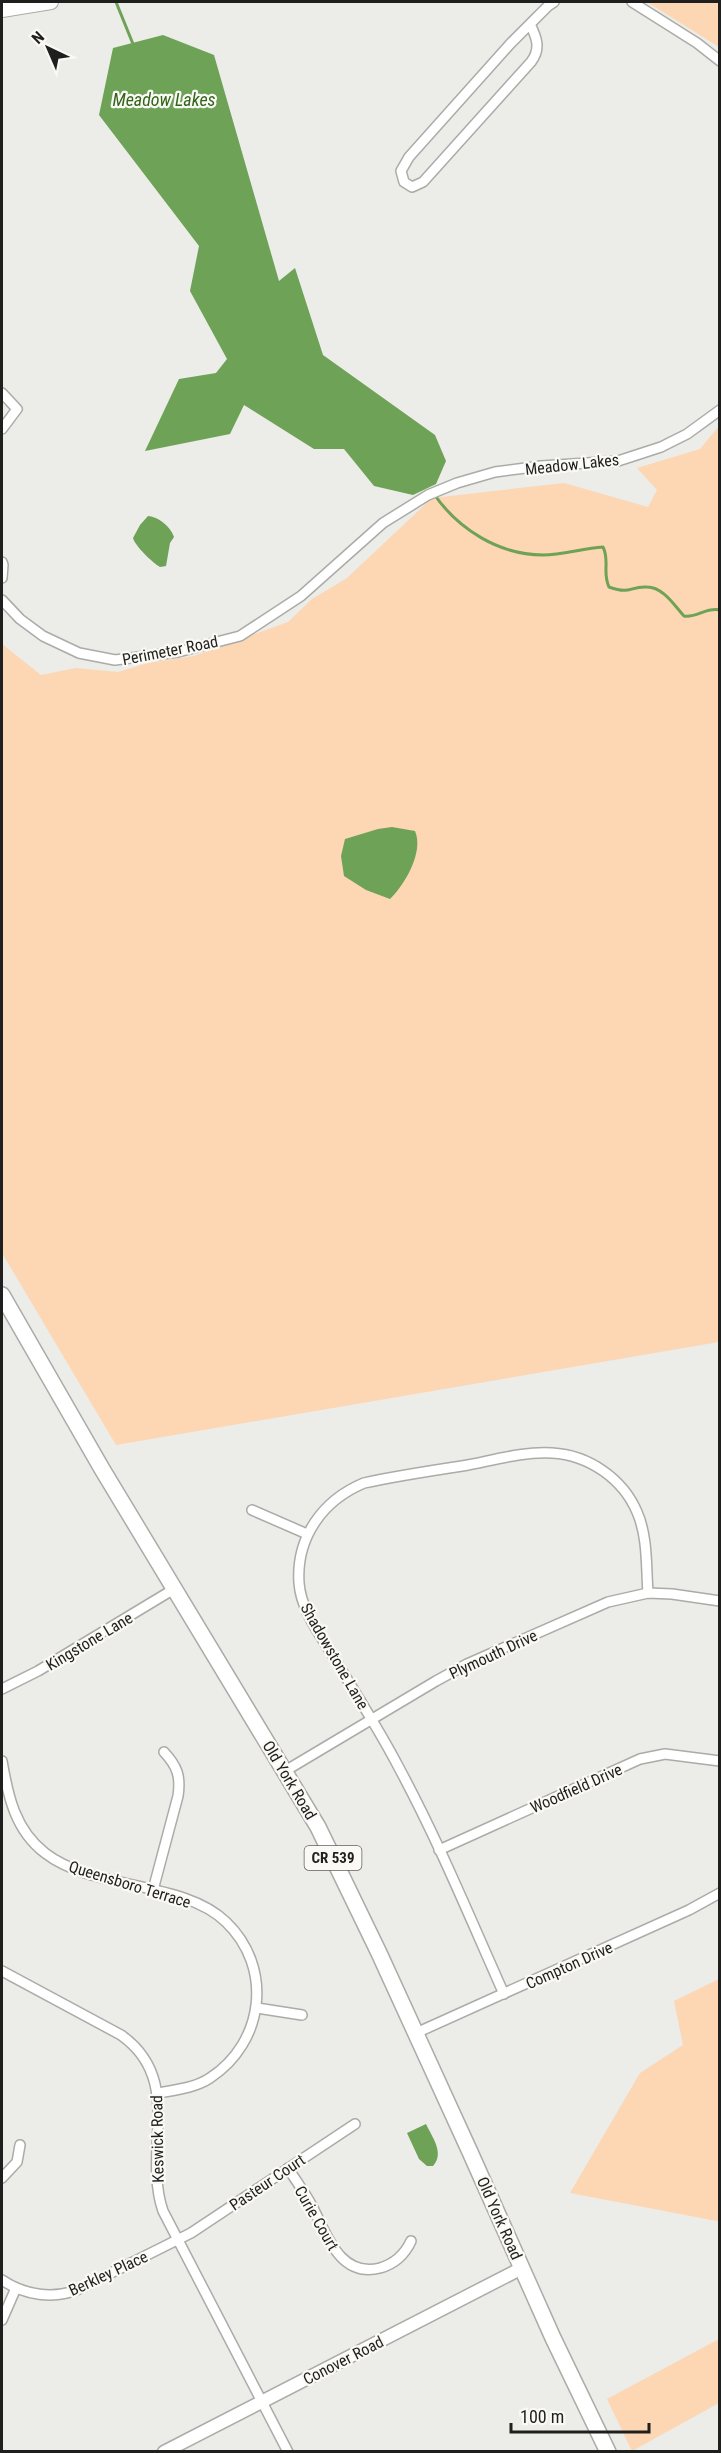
<svg xmlns="http://www.w3.org/2000/svg" width="721" height="2453" font-family="'Roboto Condensed',sans-serif">
	<style>
		.green { fill: #fdd6b4 }
		.water { fill: #6da257 }
		.lines { fill: none; stroke-linecap: round; stroke-linejoin: round }
		.stream { stroke: #6da257; stroke-width: 3 }
		.minor-casing { stroke: #ababa7; stroke-width: 12 }
		.tertiary-casing { stroke: #ababa7; stroke-width: 15 }
		.secondary-casing { stroke: #ababa7; stroke-width: 16 }
		.primary-casing { stroke: #ababa7; stroke-width: 18 }
		.minor { stroke: #fff; stroke-width: 9 }
		.tertiary { stroke: #fff; stroke-width: 12 }
		.secondary { stroke: #fff; stroke-width: 14 }
		.primary { stroke: #fff; stroke-width: 15 }
		.labels { text-anchor: middle; stroke-width: 4.5; stroke-linejoin: round; paint-order: stroke }
		.shield { fill: #faf9f5; stroke: #61605e; stroke-width: 1.5 }
		.shield-label { font-size: 15px; font-weight: bold; fill: #1f1f1d }
		.street-label { font-size: 16px; fill: #1f1f1d; stroke: #faf9f5 }
		.water-label { font-size: 18px; font-style: italic; fill: #326519; stroke: #faf9f5 }
	</style>
	<rect width="100%" height="100%" fill="#ecece8"/>
	<g class="green">
		<polygon points="647,2 719,2 719,47"/>
		<polygon points="719,426 719,1342 116,1445 2,1253 2,644 41,675 76,668 118,672 148,663 194,656 288,622 312,599 347,578 432,498 564,483 648,507 657,490 637,468 700,449"/>
		<polygon points="719,1979 719,2224 717,2221 570,2193 640,2073 683,2045 674,2001"/>
		<polygon points="719,2339 719,2403 632,2451 607,2399"/>
	</g>
	<g class="water">
		<polygon points="163,35 214,55 279,281 295,268 323,355 435,435 446,461 436,484 413,495 374,486 344,449 314,449 244,405 230,434 145,451 179,379 216,373 227,359 190,291 199,246 99,115 113,48"/>
		<path d="M148 516C159 517 171 527 174 537L170 543 166 566 160 567C153 563 135 546 133 538L140 525Z"/>
		<path d="M392 827 415 831C424 852 405 884 390 899L366 890 344 876 341 856 345 839 378 829Z"/>
		<path d="M426 2124C432 2137 445 2153 433 2166H427L419 2159 407 2133Z"/>
	</g>
	<g class="lines">
		<g class="stream">
			<polyline points="116,2 133,44"/>
			<path d="M434 494C458 529 499 555 543 555 563 555 583 548 603 547 610 561 602 572 609 587 632 595 629 586 647 587 663 587 674 605 684 616 697 618 706 607 720 610"/>
		</g>
		<defs>
			<g id="minor">
				<polyline points="632,2 697,43 720,61"/>
				<path d="M530 24C537 38 541 49 531 62L423 182 412 187 404 182 401 171 409 157 511 43 548 6 554 2"/>
				<polyline points="2,393 17,409 2,429"/>
				<polyline points="2,562 3,565 2,578"/>
				<polyline points="2,600 20,619 43,636 79,653 115,660 178,652 240,636 301,596 383,523 428,495 457,483 495,472 541,466 618,461 661,447 687,434 720,410"/>
				<polyline points="252,1510 307,1534"/>
				<polyline points="2,1689 38,1671 174,1589"/>
				<path d="M2 1761C8 1796 15 1830 45 1853 94 1891 183 1880 226 1922 273 1967 265 2042 210 2078 195 2088 175 2090 158 2093"/>
				<polyline points="285,1771 436,1681 467,1664 608,1602 648,1593 672,1594 720,1601"/>
				<polyline points="439,1850 640,1759 665,1754 720,1761"/>
				<path d="M153 1890 178 1796C181 1776 177 1766 164 1752"/>
				<path d="M2 1971 121 2035C185 2080 142 2151 163 2211L288 2452"/>
				<path d="M504 1994C470 1918 438 1840 398 1766 379 1729 355 1693 333 1656 319 1633 301 1610 299 1583 296 1537 323 1500 364 1483 396 1476 429 1471 462 1466 491 1461 523 1451 552 1453 589 1455 623 1479 637 1512 648 1537 646 1567 648 1593"/>
				<polyline points="257,2008 302,2015"/>
				<polyline points="416,2033 689,1910 720,1893"/>
				<path d="M288 2168C296 2181 306 2194 313 2208 327 2235 340 2278 380 2268 394 2264 405 2254 411 2241"/>
				<polyline points="2,2178 17,2162 20,2145"/>
				<path d="M2 2280C24 2295 54 2300 79 2289L191 2233 355 2124"/>
				<polyline points="2,2320 16,2288"/>
			</g>
			<polyline id="tertiary" points="164,2452 522,2268"/>
			<polyline id="secondary" points="2,10 51,2"/>
			<polyline id="primary" points="2,1295 102,1469 318,1827 379,1953 470,2152 553,2338 608,2452"/>
		</defs>
		<use href="#minor" class="minor-casing"/>
		<use href="#tertiary" class="tertiary-casing"/>
		<use href="#secondary" class="secondary-casing"/>
		<use href="#primary" class="primary-casing"/>
		<use href="#minor" class="minor"/>
		<use href="#tertiary" class="tertiary"/>
		<use href="#secondary" class="secondary"/>
		<use href="#primary" class="primary"/>
	</g>
	<g class="labels">
		<rect class="shield" x="304.5" y="1846" width="57" height="24" rx="4.5"/>
		<g class="shield-label">
			<text x="333" y="1863">CR 539</text>
		</g>
		<g class="street-label">
			<text transform="translate(572 464) rotate(-6)" y="6">Meadow Lakes</text>
			<text transform="translate(170 650) rotate(-11)" y="6">Perimeter Road</text>
			<text transform="translate(89 1641) rotate(-31)" y="6">Kingstone Lane</text>
			<text transform="translate(493 1654) rotate(-25)" y="6">Plymouth Drive</text>
			<text transform="translate(335 1656) rotate(60)" y="6">Shadowstone Lane</text>
			<text transform="translate(290 1780) rotate(59)" y="6">Old York Road</text>
			<text transform="translate(576 1788) rotate(-24)" y="6">Woodfield Drive</text>
			<text transform="translate(130 1884) rotate(17)" y="6">Queensboro Terrace</text>
			<text transform="translate(569 1965) rotate(-24)" y="6">Compton Drive</text>
			<text transform="translate(157 2139) rotate(-91)" y="6">Keswick Road</text>
			<text transform="translate(267 2182) rotate(-34)" y="6">Pasteur Court</text>
			<text transform="translate(317 2218) rotate(60)" y="6">Curie Court</text>
			<text transform="translate(500 2218) rotate(66)" y="6">Old York Road</text>
			<text transform="translate(108 2273) rotate(-25)" y="6">Berkley Place</text>
			<text transform="translate(343 2360) rotate(-27)" y="6">Conover Road</text>
		</g>
		<g class="water-label">
			<text x="164" y="106">Meadow Lakes</text>
		</g>
	</g>
	<rect width="721" height="2453" fill="none" stroke="#1f1f1d" stroke-width="6"/>
	<g transform="translate(48 48) rotate(316)" stroke="#faf9f5" stroke-width="4.5" paint-order="stroke">
	<path d="M0-4.5L10 22L0 15L-10 22Z" fill="#1f1f1d"/>
	<text y="-9" font-size="16" font-weight="bold" text-anchor="middle" fill="#1f1f1d">N</text>
	</g>
	<path d="M511 2423v9h138v-9" fill="none" stroke="#1f1f1d" stroke-width="3"/>
	<text x="520" y="2423" font-size="18" fill="#1f1f1d" stroke="#faf9f5" stroke-width="4.5" paint-order="stroke">100 m</text>
</svg>
